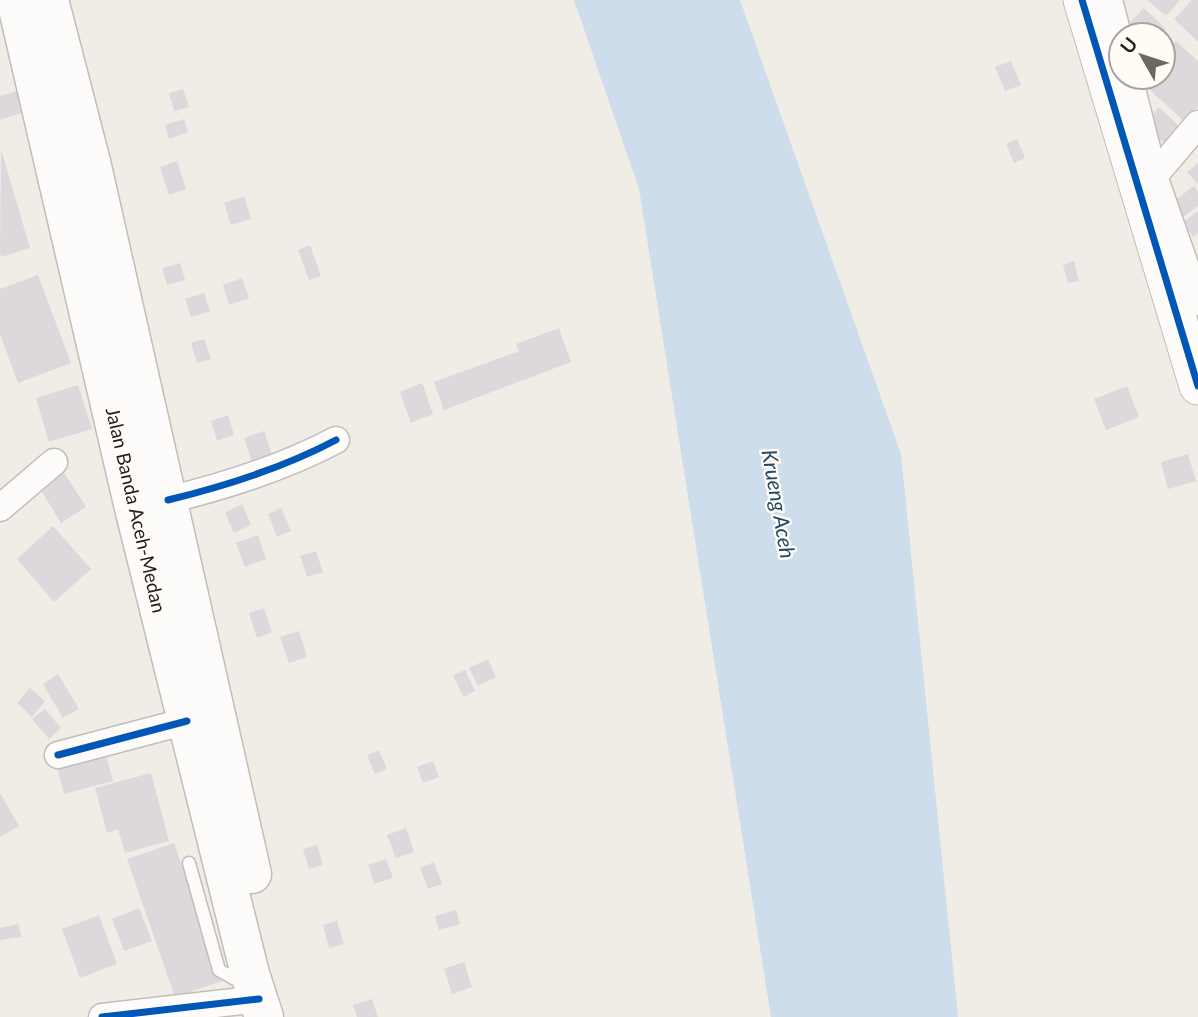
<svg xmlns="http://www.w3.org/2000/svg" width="1198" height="1017" font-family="Lato,sans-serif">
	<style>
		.water { fill: #cdddec }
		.building { fill: #dcd8db }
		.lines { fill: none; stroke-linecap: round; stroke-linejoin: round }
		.lane-casing { stroke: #c1beb9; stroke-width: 15 }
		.street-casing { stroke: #c1beb9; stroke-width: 29 }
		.secondary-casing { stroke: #c1beb9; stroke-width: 39 }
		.highway-casing { stroke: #c1beb9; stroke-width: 41 }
		.lane { stroke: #fdfcfb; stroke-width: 12 }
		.street { stroke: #fdfcfb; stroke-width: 26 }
		.secondary { stroke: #fdfcfb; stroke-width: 37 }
		.highway { stroke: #fdfcfb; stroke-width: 38 }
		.cycleway-casing { stroke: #fffcf5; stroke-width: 11 }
		.cycleway { stroke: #0057b8; stroke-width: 7 }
		.labels { text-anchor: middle; stroke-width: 5; stroke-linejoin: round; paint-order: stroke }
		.street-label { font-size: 19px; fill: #22201c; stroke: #fffcf5 }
		.water-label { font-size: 21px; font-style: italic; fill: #224769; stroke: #fffcf5 }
	</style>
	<rect width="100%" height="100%" fill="#f0ede6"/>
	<polygon class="water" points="574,0 740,0 901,454 958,1017 771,1017 639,189"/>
	<g class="building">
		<polygon points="1147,0 1180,0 1166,16"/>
		<polygon points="1192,0 1198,0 1198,42 1174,19"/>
		<polygon points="1144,8 1166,29 1160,35 1143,35 1130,23"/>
		<polygon points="1176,41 1198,61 1198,106 1184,121 1140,81 1143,77 1163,77 1163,55"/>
		<polygon points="1011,61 1021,85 1005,91 995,67"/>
		<polygon points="183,89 189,107 174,111 169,93"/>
		<polygon points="17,91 24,112 0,120 0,96"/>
		<polygon points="1159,107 1182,129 1167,146 1144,124"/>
		<polygon points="184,119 188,132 169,139 165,125"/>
		<polygon points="1017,139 1025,158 1014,163 1006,144"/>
		<polygon points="1,149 30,248 1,257 0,254"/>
		<polygon points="177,161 186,189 169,195 160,167"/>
		<polygon points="1198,163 1198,184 1187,172"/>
		<polygon points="1194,186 1198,191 1198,206 1183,217 1173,202"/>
		<polygon points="244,196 251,219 231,225 224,203"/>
		<polygon points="1198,211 1198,233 1193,237 1183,222"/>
		<polygon points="310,245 321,276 309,280 298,250"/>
		<polygon points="1074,261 1079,281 1068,283 1063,265"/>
		<polygon points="180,263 185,280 167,285 162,268"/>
		<polygon points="38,275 71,363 18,383 0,334 0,289"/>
		<polygon points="242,278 249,298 229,305 223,285"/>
		<polygon points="204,293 210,311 191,317 185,299"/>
		<polygon points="559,328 571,362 444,410 434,382 519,351 516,344"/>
		<polygon points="204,339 211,359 197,363 191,343"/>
		<polygon points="422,383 433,414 411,423 400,392"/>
		<polygon points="78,385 92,429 49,442 36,398"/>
		<polygon points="1127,386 1139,417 1106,430 1094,399"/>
		<polygon points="228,415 234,435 217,441 211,421"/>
		<polygon points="264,431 272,454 252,461 244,438"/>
		<polygon points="1188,454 1196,481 1168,489 1161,462"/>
		<polygon points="63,471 86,507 61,523 39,487"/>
		<polygon points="242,504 251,525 234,533 225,513"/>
		<polygon points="281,508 291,531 277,537 268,514"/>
		<polygon points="53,526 91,569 54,602 17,559"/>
		<polygon points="258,535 266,559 245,567 236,543"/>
		<polygon points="316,551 323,572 307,577 300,556"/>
		<polygon points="264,608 272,632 257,638 249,613"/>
		<polygon points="299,631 307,657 289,663 280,637"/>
		<polygon points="488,659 496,677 478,686 469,668"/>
		<polygon points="465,670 475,691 463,697 453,675"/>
		<polygon points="58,674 79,709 63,718 43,684"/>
		<polygon points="30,688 45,701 32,717 17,703"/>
		<polygon points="45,709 61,728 49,739 32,719"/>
		<polygon points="379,750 387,769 375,774 367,755"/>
		<polygon points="106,754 113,781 64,794 57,767"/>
		<polygon points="433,761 439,777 423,783 417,767"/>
		<polygon points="151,773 169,841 125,853 118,829 107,833 95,788"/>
		<polygon points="0,793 19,826 0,837"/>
		<polygon points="406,828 414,852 396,858 387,835"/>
		<polygon points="174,843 222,981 175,997 127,859"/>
		<polygon points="317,845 323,865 309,869 303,849"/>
		<polygon points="386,859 393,878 374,884 368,865"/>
		<polygon points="434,862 442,884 428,889 420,868"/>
		<polygon points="139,908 152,941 124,951 112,919"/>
		<polygon points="456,910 460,924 439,930 435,916"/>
		<polygon points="99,915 117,964 80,978 62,929"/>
		<polygon points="337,921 344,944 329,948 323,925"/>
		<polygon points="19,924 21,937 0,940 0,928"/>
		<polygon points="464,962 472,987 452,994 444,969"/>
		<polygon points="372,999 378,1017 357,1017 353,1005"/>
	</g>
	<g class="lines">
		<defs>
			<polyline id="lane" points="189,863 219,970 235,979 247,975"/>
			<g id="street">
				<polyline points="1109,0 1121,46"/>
				<polyline points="1129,77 1154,176 1198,302"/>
				<polyline points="1154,176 1198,124"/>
				<path d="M168 500C226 486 283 468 336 440"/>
				<polyline points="0,508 54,462"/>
				<polyline points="58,755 187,721"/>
				<polyline points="102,1017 259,999"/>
			</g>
			<polyline id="secondary" points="1082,0 1198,386"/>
			<g id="highway">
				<polyline points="16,0 134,508 250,974 264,1017"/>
				<polyline points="49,0 91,162 252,874"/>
			</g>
		</defs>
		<use href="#lane" class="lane-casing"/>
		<use href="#street" class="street-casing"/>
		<use href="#secondary" class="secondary-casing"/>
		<use href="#highway" class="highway-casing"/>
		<use href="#lane" class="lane"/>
		<use href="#street" class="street"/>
		<use href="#secondary" class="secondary"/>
		<use href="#highway" class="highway"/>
		<defs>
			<g id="cycleway">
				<polyline points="1082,0 1198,386"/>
				<path d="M168 500C226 486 283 468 336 440"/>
				<polyline points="58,755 187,721"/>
				<polyline points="102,1017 259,999"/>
			</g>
		</defs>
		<use href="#cycleway" class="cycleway-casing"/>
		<use href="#cycleway" class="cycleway"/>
	</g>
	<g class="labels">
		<g class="street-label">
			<text transform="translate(136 510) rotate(77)" y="7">Jalan Banda Aceh-Medan</text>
		</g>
		<g class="water-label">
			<text transform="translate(778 504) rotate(80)" y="7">Krueng Aceh</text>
		</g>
	</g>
	<g transform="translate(1142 56) rotate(309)"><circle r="33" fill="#fffcf5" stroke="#a7a49e" stroke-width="2"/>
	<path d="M0-5L12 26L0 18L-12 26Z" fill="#6a6863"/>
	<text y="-10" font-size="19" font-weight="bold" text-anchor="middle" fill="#22201c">U</text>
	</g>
</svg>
